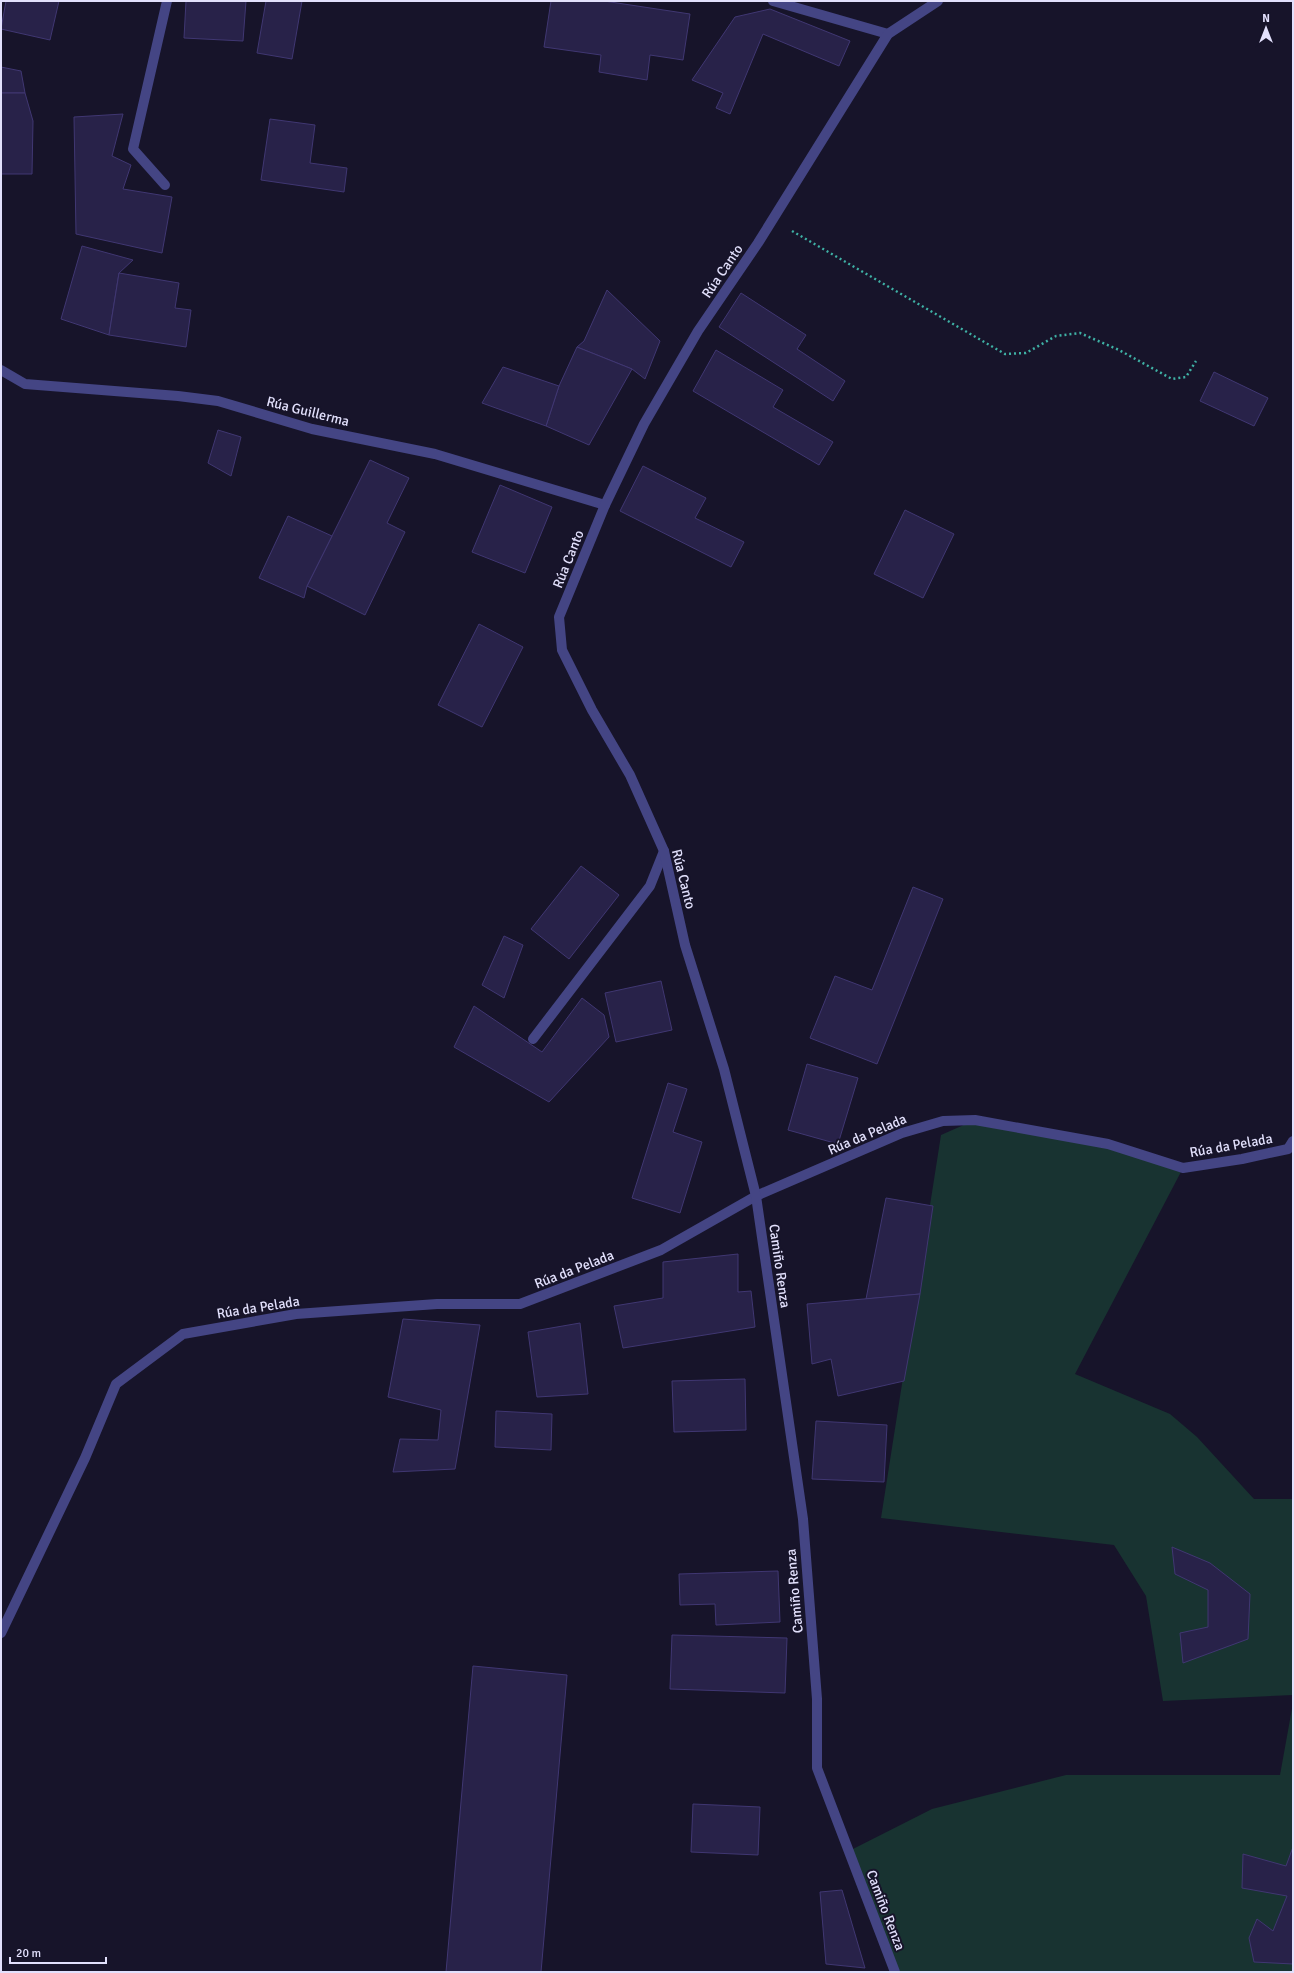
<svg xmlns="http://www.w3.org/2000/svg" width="1294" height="1973" font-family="Signika,sans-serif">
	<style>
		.green { fill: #183331 }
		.building { fill: #282249; stroke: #403772 }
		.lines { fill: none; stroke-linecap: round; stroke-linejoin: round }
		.path { stroke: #3fb1a5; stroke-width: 2.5; stroke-dasharray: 2 3; stroke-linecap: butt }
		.service { stroke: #444584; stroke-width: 10 }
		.minor { stroke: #444584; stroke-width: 10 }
		.labels { text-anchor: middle; stroke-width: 4; stroke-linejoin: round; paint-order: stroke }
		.street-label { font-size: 14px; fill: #e2e0fc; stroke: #17142a }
	</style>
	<rect width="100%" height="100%" fill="#17142a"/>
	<g class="green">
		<polygon points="975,1120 1108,1144 1183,1168 1075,1374 1170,1414 1197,1437 1254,1499 1293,1499 1293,1695 1163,1701 1146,1596 1114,1545 881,1518 941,1135"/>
		<polygon points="1293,1703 1293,1972 895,1972 849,1851 932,1809 1066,1775 1280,1775"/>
	</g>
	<g class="building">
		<polygon points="6,1 59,1 50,40 1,29"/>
		<polygon points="186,1 246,1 243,41 184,38"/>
		<polygon points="266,1 302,1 292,59 257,53"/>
		<polygon points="551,1 604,1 690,14 683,60 650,55 647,80 599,72 601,55 544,47"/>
		<polygon points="770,9 850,41 839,66 763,34 730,114 716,108 723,93 692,80 735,17"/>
		<polygon points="1,67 21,71 25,93 1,93"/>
		<polygon points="1,93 25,93 33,121 32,174 1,174"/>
		<polygon points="123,114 112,156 131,165 123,189 172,197 162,253 76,234 74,117"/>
		<polygon points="270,119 315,125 310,163 347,168 344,192 261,180"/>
		<polygon points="82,246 133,260 119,273 109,335 61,319"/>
		<polygon points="119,273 179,283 175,308 191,310 186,347 109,335"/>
		<polygon points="607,290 660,341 645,379 632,369 577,347 584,341"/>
		<polygon points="741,293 806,335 797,349 845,381 833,401 719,327"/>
		<polygon points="577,347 632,369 589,445 546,426 559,386"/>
		<polygon points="716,350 783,390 773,407 833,442 819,465 693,391"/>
		<polygon points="503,367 559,386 546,426 482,403"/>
		<polygon points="1214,372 1268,398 1254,426 1200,401"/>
		<polygon points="218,430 241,437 231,476 208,463"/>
		<polygon points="370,460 409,478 387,523 405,532 365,615 307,586"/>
		<polygon points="643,466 706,498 695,518 744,542 731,567 620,511"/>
		<polygon points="500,485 552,507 525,573 472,552"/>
		<polygon points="905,510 954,534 923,598 874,574"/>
		<polygon points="288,516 332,536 307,586 304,598 259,578"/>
		<polygon points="479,624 523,647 482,727 438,705"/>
		<polygon points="581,866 619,895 569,959 531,929"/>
		<polygon points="913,887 943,899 877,1064 810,1038 835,976 872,990"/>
		<polygon points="504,936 523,945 504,998 482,985"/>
		<polygon points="661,981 672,1030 616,1042 605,993"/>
		<polygon points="582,998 604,1015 609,1037 549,1102 454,1047 474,1006 542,1052"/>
		<polygon points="807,1064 858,1078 838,1144 788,1130"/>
		<polygon points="668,1083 687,1089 673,1132 702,1142 680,1213 632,1198"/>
		<polygon points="886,1198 933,1206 920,1294 866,1299"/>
		<polygon points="738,1254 738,1292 751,1291 755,1327 623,1348 614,1306 663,1298 663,1262"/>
		<polygon points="920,1294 904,1381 838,1396 831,1359 812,1364 807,1304"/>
		<polygon points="403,1319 480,1325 455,1469 393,1472 400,1439 438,1440 441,1410 388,1397"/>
		<polygon points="580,1323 588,1394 537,1397 528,1332"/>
		<polygon points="745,1379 746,1430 674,1432 672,1381"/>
		<polygon points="496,1411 552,1414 551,1450 495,1447"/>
		<polygon points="816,1421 887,1425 884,1482 812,1479"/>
		<polygon points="1172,1547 1210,1563 1250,1594 1248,1639 1183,1663 1180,1633 1208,1627 1208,1590 1175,1574"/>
		<polygon points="778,1571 780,1622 716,1625 715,1604 680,1605 679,1574"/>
		<polygon points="672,1635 787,1638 785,1693 670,1689"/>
		<polygon points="473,1666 567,1675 541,1972 446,1972"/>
		<polygon points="693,1804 760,1807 758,1855 691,1852"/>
		<polygon points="1293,1847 1293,1964 1254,1962 1249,1938 1257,1919 1273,1931 1287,1896 1242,1888 1243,1854 1286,1866"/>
		<polygon points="842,1890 865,1968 826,1964 820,1892"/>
	</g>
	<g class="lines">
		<polyline class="path" points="792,231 1005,354 1026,353 1056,336 1080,333 1119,350 1172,379 1186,377 1196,361"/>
		<polyline class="service" points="533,1039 650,886 664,851"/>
		<g class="minor">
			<polyline points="773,1 888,34"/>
			<polyline points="165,185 133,149 167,1"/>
			<polyline points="1,370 25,384 178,396 218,401 312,429 435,454 605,505"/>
			<polyline points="1,1633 85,1458 116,1384 183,1334 296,1314 437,1304 520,1304 661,1250 756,1196 902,1133 943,1121 975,1120 1108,1144 1183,1168 1242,1159 1288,1149 1293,1141"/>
			<polyline points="895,1972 817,1768 817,1699 803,1519 756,1196 724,1069 685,945 664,851 630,775 592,710 562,650 559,617 605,505 644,424 698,331 758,243 888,34 938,1"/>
		</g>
	</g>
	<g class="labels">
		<g class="street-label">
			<text transform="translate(722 271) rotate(-56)" y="5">Rúa Canto</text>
			<text transform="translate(308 411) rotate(14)" y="5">Rúa Guillerma</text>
			<text transform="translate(568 559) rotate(-68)" y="5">Rúa Canto</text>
			<text transform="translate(684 879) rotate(76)" y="5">Rúa Canto</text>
			<text transform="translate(867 1134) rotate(-23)" y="5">Rúa da Pelada</text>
			<text transform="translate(1231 1145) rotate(-10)" y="5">Rúa da Pelada</text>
			<text transform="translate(780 1266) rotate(82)" y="5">Camiño Renza</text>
			<text transform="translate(574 1269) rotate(-21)" y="5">Rúa da Pelada</text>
			<text transform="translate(258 1307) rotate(-9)" y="5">Rúa da Pelada</text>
			<text transform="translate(794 1591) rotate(-95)" y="5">Camiño Renza</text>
			<text transform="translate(886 1910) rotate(69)" y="5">Camiño Renza</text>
		</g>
	</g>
	<rect width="1294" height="1973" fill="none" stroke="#e2e0fc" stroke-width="4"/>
	<g transform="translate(1266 28)" stroke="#17142a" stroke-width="3" paint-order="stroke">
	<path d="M0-3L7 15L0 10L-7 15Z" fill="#e2e0fc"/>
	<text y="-6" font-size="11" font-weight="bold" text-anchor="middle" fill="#e2e0fc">N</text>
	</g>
	<path d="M10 1957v6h96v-6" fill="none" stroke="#e2e0fc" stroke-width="2"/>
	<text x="16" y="1957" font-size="12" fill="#e2e0fc" stroke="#17142a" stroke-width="3" paint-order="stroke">20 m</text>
</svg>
